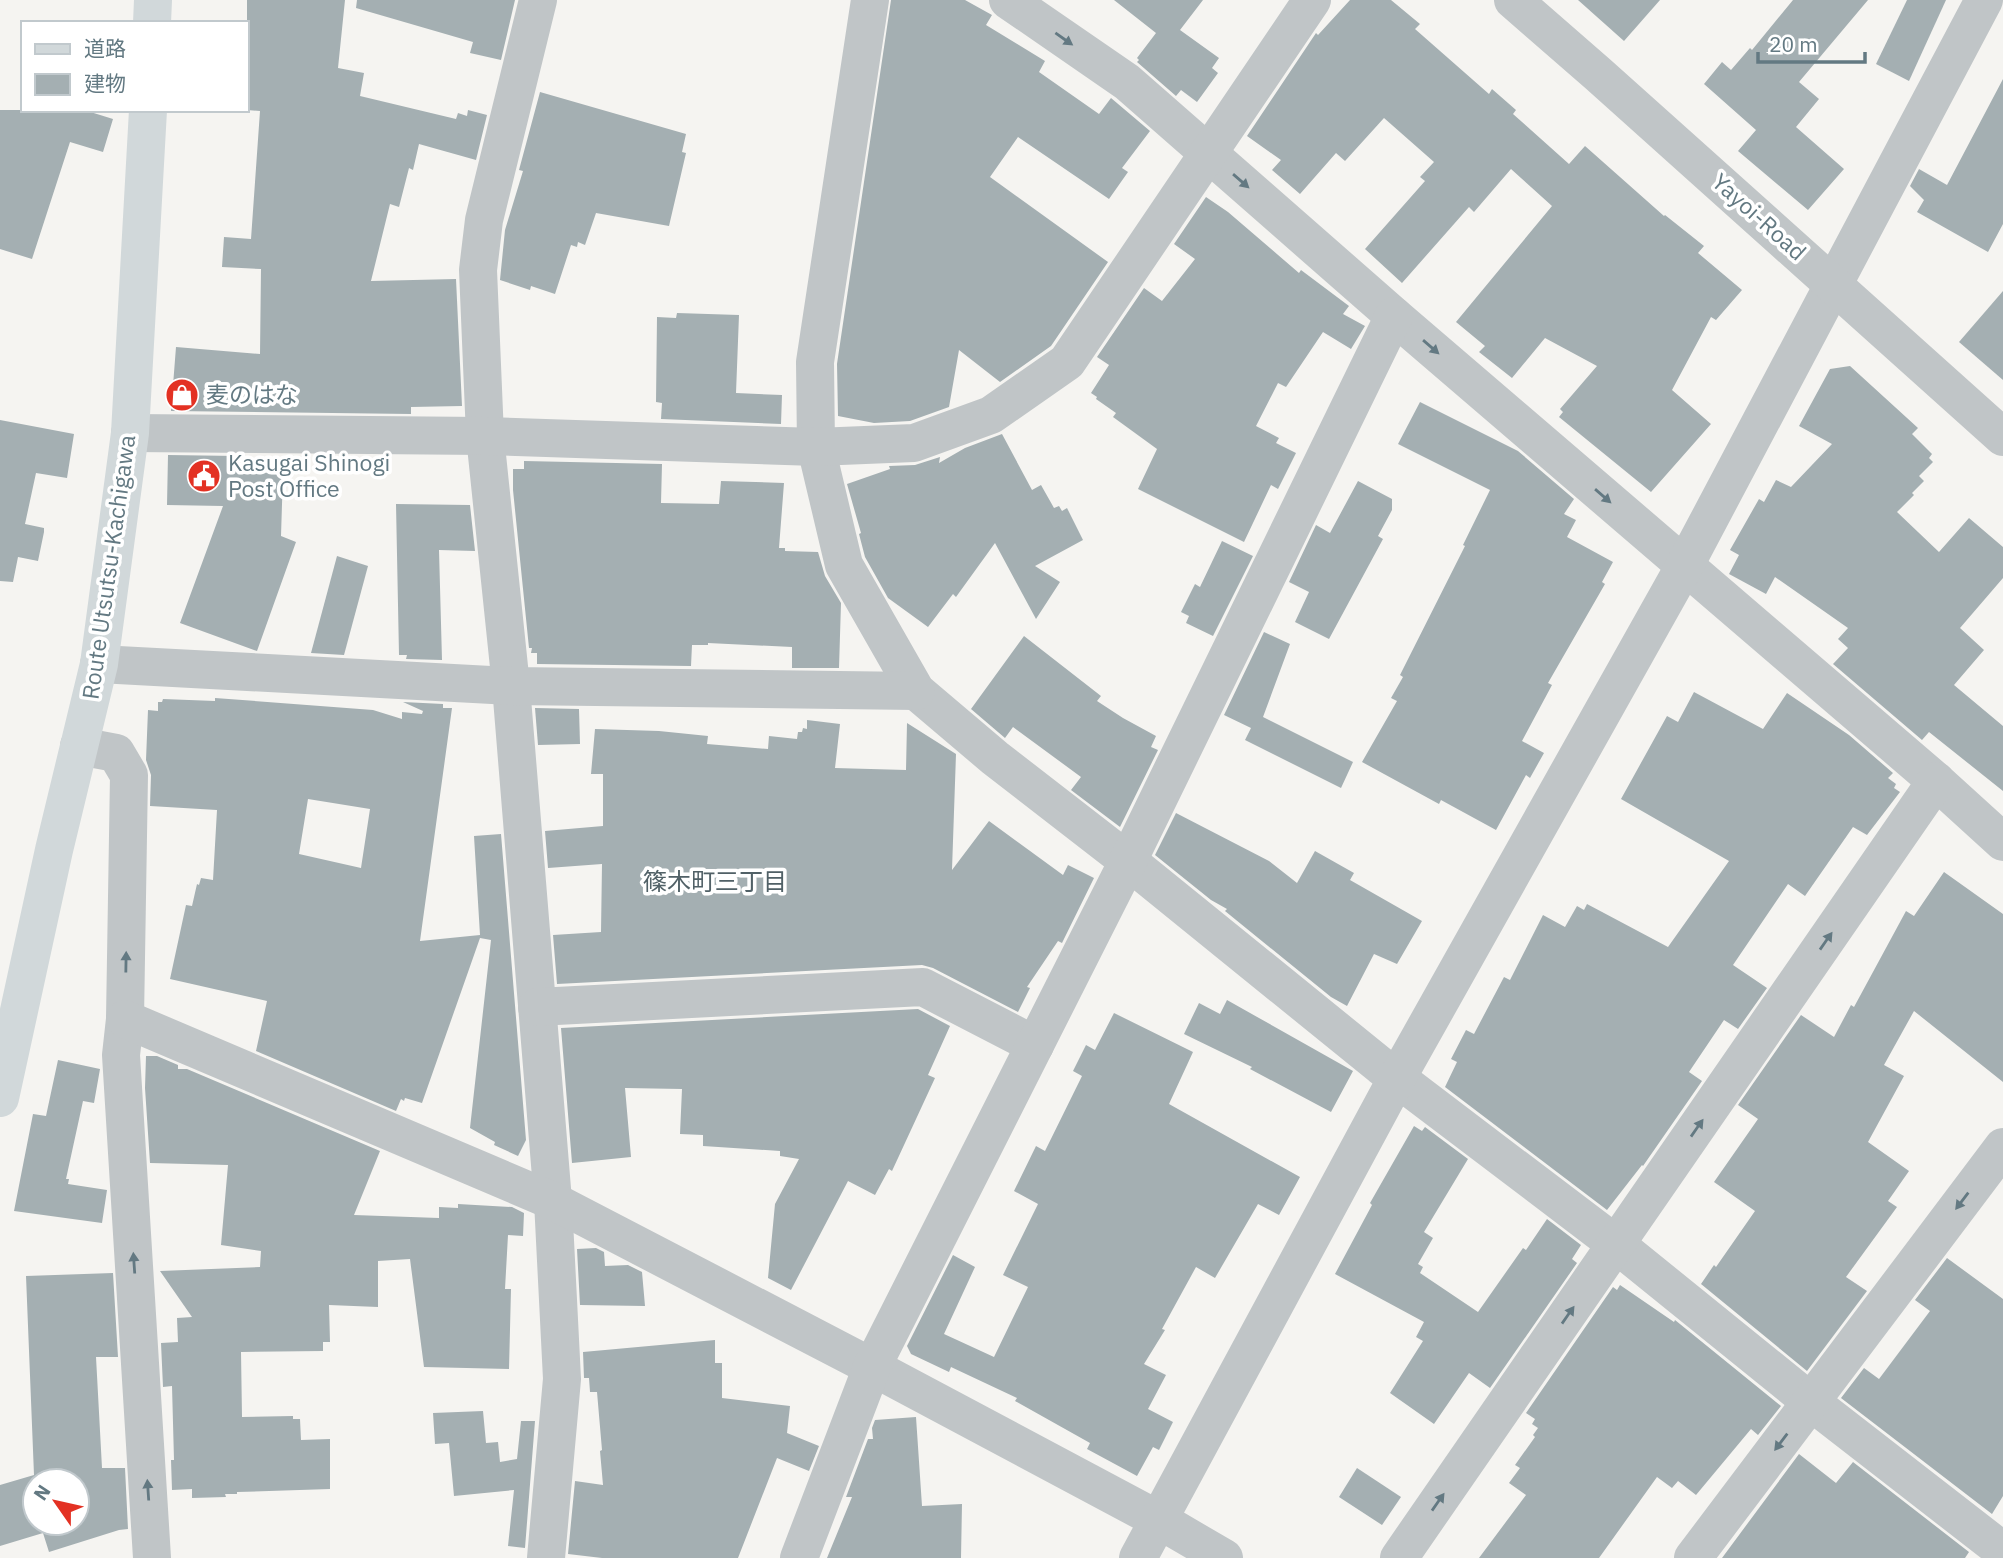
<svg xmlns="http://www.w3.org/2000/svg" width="2003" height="1558" font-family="'IBM Plex Sans','Noto Sans JP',sans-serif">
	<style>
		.building { fill: #a4afb2; fill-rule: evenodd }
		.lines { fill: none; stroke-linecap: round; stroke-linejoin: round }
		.minor { stroke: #c0c5c7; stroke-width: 38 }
		.tertiary { stroke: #c0c5c7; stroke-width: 38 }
		.secondary { stroke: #d1d8da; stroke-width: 38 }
		.oneway { fill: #637982 }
		.labels { text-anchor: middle; stroke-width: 7; stroke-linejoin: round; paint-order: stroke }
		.street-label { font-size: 23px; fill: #637982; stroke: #fff }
		.poi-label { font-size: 23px; fill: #637982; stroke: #fff; text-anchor: start }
		.neighbourhood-label { font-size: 24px; fill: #516167; stroke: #fff }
	</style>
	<rect width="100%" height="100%" fill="#f5f4f1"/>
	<g class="building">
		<polygon points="247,0 345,0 338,68 364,73 360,96 456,119 458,113 467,116 468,110 487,115 476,160 419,144 413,170 409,168 399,207 390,204 371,281 456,279 462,406 411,407 411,414 171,411 176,347 260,354 261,269 222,267 224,237 251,239 260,111 247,110"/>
		<polygon points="357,0 515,0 501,60 470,53 473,42 356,8"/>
		<polygon points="891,0 965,0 992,15 986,25 1045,61 1039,72 1099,114 1111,98 1150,131 1122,168 1128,172 1109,199 1018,137 990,177 1108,262 1051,346 1000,382 959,350 949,407 910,421 874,423 838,416 837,364"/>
		<polygon points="1114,0 1203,0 1180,30 1219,58 1212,68 1218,73 1197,102 1181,90 1176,96 1137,62 1139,60 1137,58 1156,33"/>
		<polygon points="1350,0 1391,0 1420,24 1415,29 1489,94 1492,89 1516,110 1513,114 1569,164 1585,146 1664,216 1665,215 1704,246 1698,253 1742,290 1716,320 1711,317 1672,390 1711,424 1651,492 1559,417 1563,412 1560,409 1597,366 1545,338 1512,378 1479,352 1485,346 1456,322 1552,206 1511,169 1474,212 1469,207 1402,283 1365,249 1425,181 1420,177 1434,162 1384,118 1345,161 1336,153 1300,194 1272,170 1281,160 1247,136 1316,33 1318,35"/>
		<polygon points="1578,0 1660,0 1624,41"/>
		<polygon points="1793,0 1868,0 1799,82 1819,99 1796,127 1844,169 1808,210 1738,151 1756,130 1704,84 1722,62 1731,70 1750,48 1752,50"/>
		<polygon points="1907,0 1946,0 1909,81 1876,64"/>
		<polygon points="2003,79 2003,224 1988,252 1917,212 1924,200 1910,186 1919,169 1947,185"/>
		<polygon points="540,92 686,134 682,152 686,153 669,226 596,213 585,245 578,242 577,247 571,245 555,294 531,286 530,290 500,280 505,230 523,171 519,170"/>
		<polygon points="0,110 84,110 113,119 103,152 70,142 32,259 0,249"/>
		<polygon points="1206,197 1228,212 1299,273 1301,270 1349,306 1343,314 1365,326 1351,349 1323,332 1286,387 1278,383 1256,426 1279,438 1276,443 1296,453 1278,489 1271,485 1244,542 1138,489 1157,449 1113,417 1116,413 1096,399 1097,397 1091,393 1109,365 1097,357 1144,288 1162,301 1195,259 1174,244"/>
		<polygon points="2003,291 2003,380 1959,342"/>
		<polygon points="677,313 739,315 736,393 782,395 781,424 661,419 662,403 656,402 657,317 676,318"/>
		<polygon points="1850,366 1918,428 1912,434 1932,454 1929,458 1933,462 1919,476 1924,481 1912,493 1914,495 1897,512 1939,552 1969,518 2003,547 2003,578 1960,628 1984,650 1954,685 2003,726 2003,791 1929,732 1922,740 1833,664 1848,648 1838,639 1848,628 1775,577 1766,594 1729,574 1739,555 1730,550 1759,499 1764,502 1776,480 1791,487 1832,444 1799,426 1830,369"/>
		<polygon points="1420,402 1518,451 1574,499 1564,514 1576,520 1567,537 1613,562 1602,582 1605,584 1548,683 1552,685 1522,741 1544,753 1530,778 1526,775 1496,830 1441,800 1439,804 1362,762 1397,701 1391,698 1403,677 1400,675 1465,546 1463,545 1490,490 1398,444"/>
		<polygon points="0,420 74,434 67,478 36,473 25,524 44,528 44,532 38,561 18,557 13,582 0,581"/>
		<polygon points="1002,434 1032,490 1041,485 1054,508 1059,506 1062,511 1067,508 1083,540 1035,566 1060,582 1036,619 995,543 956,597 953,594 928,627 888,598 865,557 859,534 861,533 847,484 890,469 889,466 915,465 940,457 939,463 965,448"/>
		<polygon points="168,455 237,456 237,472 283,473 281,536 296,542 257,651 180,623 223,506 167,505"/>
		<polygon points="524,461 662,464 661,503 719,504 721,481 784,483 779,548 785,548 785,551 818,552 825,576 841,603 839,668 792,668 792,647 708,643 708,645 692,645 691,666 537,664 537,653 531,653 532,648 529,648 513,490 513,469 524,469"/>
		<polygon points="1358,481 1392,499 1392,510 1378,536 1383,539 1329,639 1295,622 1309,592 1289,582 1316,525 1330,533"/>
		<polygon points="396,504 470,505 475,551 439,550 442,660 406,659 407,655 399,655"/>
		<polygon points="1222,541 1253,556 1213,636 1186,623 1189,616 1181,612 1195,584 1200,587"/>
		<polygon points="337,556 368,566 344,655 311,653"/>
		<polygon points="1264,632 1290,644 1263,717 1353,762 1341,788 1245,740 1251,728 1224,715"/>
		<polygon points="1024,636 1101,696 1097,701 1123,718 1156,736 1151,747 1158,750 1120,827 1071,790 1081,777 1013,727 1005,738 971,709"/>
		<polygon points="1694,692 1763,729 1787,693 1849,735 1893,773 1888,778 1896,784 1894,788 1900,792 1867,835 1853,827 1805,896 1788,884 1733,965 1767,988 1738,1029 1724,1020 1689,1072 1702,1081 1643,1166 1642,1165 1607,1210 1445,1087 1457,1062 1451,1059 1466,1030 1474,1034 1504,977 1510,980 1543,915 1565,927 1577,906 1584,910 1587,904 1668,947 1729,861 1621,799 1667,716 1678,722"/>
		<path d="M215 698 373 710 402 719V712L422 714 423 711 403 702 443 704V708H452L420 941 480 935 474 836 501 834 526 1140 518 1156 494 1145 495 1142 470 1128 491 940 480 938 422 1103 405 1098 404 1101 401 1099 396 1111 256 1051 267 1001 170 979 186 905 192 906 197 884 199 885 201 878 213 880 217 810 150 806 151 775 146 760 148 710 158 711V702H162L163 699 215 701ZM308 799 370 809 361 868 299 854Z"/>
		<polygon points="535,708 579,709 580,744 538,745"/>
		<polygon points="807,720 840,724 835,768 906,770 907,723 956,754 952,870 989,821 1063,875 1068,865 1094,878 1062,943 1058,941 1027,987 1030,988 1018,1012 933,968 922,965 557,984 553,935 601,932 602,864 548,868 545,831 603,826 603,774 591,774 595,729 659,731 708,736 707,744 768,749 769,736 797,739 798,732 802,732 803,728 807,729"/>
		<polygon points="1176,813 1269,861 1297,883 1315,851 1354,873 1350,880 1422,921 1397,964 1374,954 1347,1006 1331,997 1225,911 1227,909 1211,900 1155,855"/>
		<polygon points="1944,872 2003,914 2003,1082 1914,1011 1884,1065 1904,1076 1868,1142 1909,1171 1888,1201 1897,1207 1846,1277 1867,1291 1807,1371 1701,1284 1714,1265 1716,1267 1755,1211 1714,1182 1758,1119 1738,1105 1801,1015 1834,1037 1851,1005 1854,1007 1906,911 1914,916"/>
		<polygon points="1227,1000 1353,1071 1331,1112 1250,1069 1252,1067 1184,1034 1199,1003 1220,1014"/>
		<polygon points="918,1009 950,1026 928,1075 935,1078 892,1171 889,1169 875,1195 848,1181 791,1290 768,1278 775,1204 799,1159 780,1156 780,1151 703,1146 703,1135 680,1134 682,1089 625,1088 631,1157 572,1163 561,1028"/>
		<polygon points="1114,1013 1193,1052 1169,1104 1300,1177 1279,1215 1258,1204 1215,1278 1196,1267 1162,1329 1165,1330 1144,1364 1166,1375 1148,1409 1173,1422 1159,1450 1153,1447 1137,1476 1087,1449 1090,1443 1015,1401 1017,1398 951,1367 949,1372 911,1354 907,1346 953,1255 975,1267 944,1334 994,1357 1028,1287 1003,1275 1038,1204 1014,1191 1036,1146 1045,1151 1082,1076 1073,1071 1086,1045 1095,1050"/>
		<polygon points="146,1056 157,1056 178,1065 178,1069 187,1069 380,1151 354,1215 439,1218 439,1207 458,1208 458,1204 512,1207 524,1213 523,1236 508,1235 505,1289 511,1289 509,1369 424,1367 410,1259 378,1261 378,1307 329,1305 330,1342 323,1342 323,1351 241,1352 242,1417 293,1416 293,1419 300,1419 301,1440 330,1439 330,1489 237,1492 237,1494 225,1494 226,1497 192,1498 192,1489 172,1490 171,1460 174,1460 172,1386 163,1387 161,1343 178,1342 177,1318 192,1317 160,1271 260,1267 261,1251 221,1245 228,1165 150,1163 145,1088"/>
		<polygon points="58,1060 100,1069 94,1103 83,1101 66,1179 69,1179 68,1184 107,1190 102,1223 14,1211 33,1114 46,1116"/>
		<polygon points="1414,1126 1422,1131 1425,1127 1468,1159 1424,1232 1433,1238 1418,1264 1423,1267 1420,1273 1478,1312 1523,1248 1526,1250 1547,1219 1581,1245 1572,1259 1577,1263 1490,1388 1469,1373 1434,1424 1390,1393 1423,1341 1416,1337 1424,1322 1335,1274 1372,1205 1370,1203"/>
		<polygon points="596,1248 604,1252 605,1266 628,1265 642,1272 645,1306 580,1305 577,1249"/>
		<polygon points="1947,1258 2003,1299 2003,1496 1992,1514 1841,1398 1864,1368 1879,1379 1930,1311 1915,1300"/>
		<path d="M113 1273 118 1357H96L102 1468H125L128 1529 119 1530 49 1552 43 1533 0 1546V1485L34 1475 26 1276ZM35 1481H77V1523H35Z"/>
		<polygon points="1620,1285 1674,1322 1675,1320 1781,1406 1758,1435 1751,1429 1696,1495 1678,1481 1672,1488 1657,1477 1599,1558 1479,1558 1526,1495 1509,1483 1520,1468 1515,1465 1535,1437 1533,1435 1538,1428 1532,1424 1535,1419 1526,1413 1613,1287 1617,1290"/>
		<polygon points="715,1340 715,1363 722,1363 722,1398 790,1406 787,1433 819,1446 809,1471 777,1458 738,1558 602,1558 568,1554 575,1481 603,1485 600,1451 602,1450 597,1392 590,1392 589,1378 584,1378 583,1352"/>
		<polygon points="483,1411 486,1443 498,1442 500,1462 517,1459 521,1421 535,1421 525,1548 508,1546 514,1490 454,1496 449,1443 435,1444 433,1413"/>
		<polygon points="916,1417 922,1506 962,1504 961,1558 827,1558 852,1497 846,1497 868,1439 873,1439 872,1428 875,1420"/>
		<polygon points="1799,1454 1836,1483 1853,1462 1969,1552 1965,1558 1722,1558"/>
		<polygon points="1357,1468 1401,1497 1382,1525 1339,1497"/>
	</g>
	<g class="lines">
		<g class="minor">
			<polyline points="538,0 484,220 478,270 485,436 511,686 553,1201 562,1379 546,1558"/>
			<polyline points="870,0 815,362 816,447 844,565 916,691 995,758 1128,861 1381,1066 1617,1245 1811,1402 2003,1551"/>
			<polyline points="1008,0 1127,82 1394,316 1936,781 2003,842"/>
			<polyline points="130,433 485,436 816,447 914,443 991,415 1067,362 1312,0"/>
			<polyline points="99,664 511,686 916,691"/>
			<polyline points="79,746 116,753 129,775 125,1019 121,1055 152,1558"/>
			<polyline points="537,1007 923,987 1035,1045"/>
			<polyline points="125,1019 553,1201 872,1367 1159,1520 1224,1558"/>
			<polyline points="799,1558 872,1367 1128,861 1394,316"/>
			<polyline points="1138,1558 1397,1078 1685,565 1984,0"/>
			<polyline points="1399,1558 1936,781"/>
			<polyline points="1693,1558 2003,1147"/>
		</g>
		<polyline class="tertiary" points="1513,0 1598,74 2003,437"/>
		<g class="secondary">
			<polyline points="152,23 153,0"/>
			<polyline points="0,1098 54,850 99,664 130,433 148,110"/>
		</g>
	</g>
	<defs><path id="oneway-solid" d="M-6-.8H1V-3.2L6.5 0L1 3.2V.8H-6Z" transform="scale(1.75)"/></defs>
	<g class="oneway">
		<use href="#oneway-solid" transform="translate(1064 39) rotate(35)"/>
		<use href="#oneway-solid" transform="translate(1241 181) rotate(41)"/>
		<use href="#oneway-solid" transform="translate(1431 347) rotate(41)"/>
		<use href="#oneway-solid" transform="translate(1603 496) rotate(41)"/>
		<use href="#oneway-solid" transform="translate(1826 941) rotate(-55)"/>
		<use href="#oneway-solid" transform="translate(126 962) rotate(-89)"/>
		<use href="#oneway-solid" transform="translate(1697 1128) rotate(-55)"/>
		<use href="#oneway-solid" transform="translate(1962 1201) rotate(127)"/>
		<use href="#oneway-solid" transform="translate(134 1263) rotate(-94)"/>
		<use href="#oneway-solid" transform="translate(1568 1315) rotate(-55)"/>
		<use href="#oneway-solid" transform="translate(1781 1442) rotate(127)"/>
		<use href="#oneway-solid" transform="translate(148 1490) rotate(-94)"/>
		<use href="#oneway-solid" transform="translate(1438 1502) rotate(-55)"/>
	</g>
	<defs>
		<symbol id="shop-disc" viewBox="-11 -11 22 22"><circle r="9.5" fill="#e33123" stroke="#fff"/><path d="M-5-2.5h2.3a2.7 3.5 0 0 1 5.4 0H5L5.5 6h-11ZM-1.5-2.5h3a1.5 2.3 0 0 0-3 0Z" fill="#fff"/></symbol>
		<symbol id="civic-disc" viewBox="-11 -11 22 22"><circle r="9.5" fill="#e33123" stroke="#fff"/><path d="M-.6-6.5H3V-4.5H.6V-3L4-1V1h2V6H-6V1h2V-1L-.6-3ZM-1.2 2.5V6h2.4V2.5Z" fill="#fff"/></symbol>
	</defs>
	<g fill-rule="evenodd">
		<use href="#shop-disc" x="163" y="376" width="38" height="38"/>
		<use href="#civic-disc" x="185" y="457" width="38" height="38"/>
	</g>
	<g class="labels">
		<g class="street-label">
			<text transform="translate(1759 217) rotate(42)" y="8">Yayoi-Road</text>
			<text transform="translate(109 567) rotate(-82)" y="8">Route Utsutsu-Kachigawa</text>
		</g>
		<g class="poi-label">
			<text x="206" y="403">麦のはな</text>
			<text x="228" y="471">Kasugai Shinogi<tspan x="228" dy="26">Post Office</tspan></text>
		</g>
		<g class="neighbourhood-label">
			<text x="715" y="890">篠木町三丁目</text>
		</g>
	</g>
	<rect x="21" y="21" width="228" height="91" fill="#ffffff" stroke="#c1c9cd" stroke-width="2"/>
	<rect x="35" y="44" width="35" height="10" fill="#d1d8da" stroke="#c1c9cd" stroke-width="2"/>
	<text x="84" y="56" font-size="21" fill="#637982">道路</text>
	<rect x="35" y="74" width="35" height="21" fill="#a4afb2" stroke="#c1c9cd" stroke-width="2"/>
	<text x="84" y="91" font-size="21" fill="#637982">建物</text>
	<g transform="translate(56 1502) rotate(304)"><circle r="33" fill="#ffffff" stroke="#c1c9cd" stroke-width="2"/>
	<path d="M0-5L12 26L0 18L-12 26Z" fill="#e33123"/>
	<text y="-10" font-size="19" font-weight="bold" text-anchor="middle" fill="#637982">N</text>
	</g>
	<path d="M1758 52v10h107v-10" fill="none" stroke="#637982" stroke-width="3.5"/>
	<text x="1769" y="52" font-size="21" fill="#637982" stroke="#ffffff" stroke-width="5" paint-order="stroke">20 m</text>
</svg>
